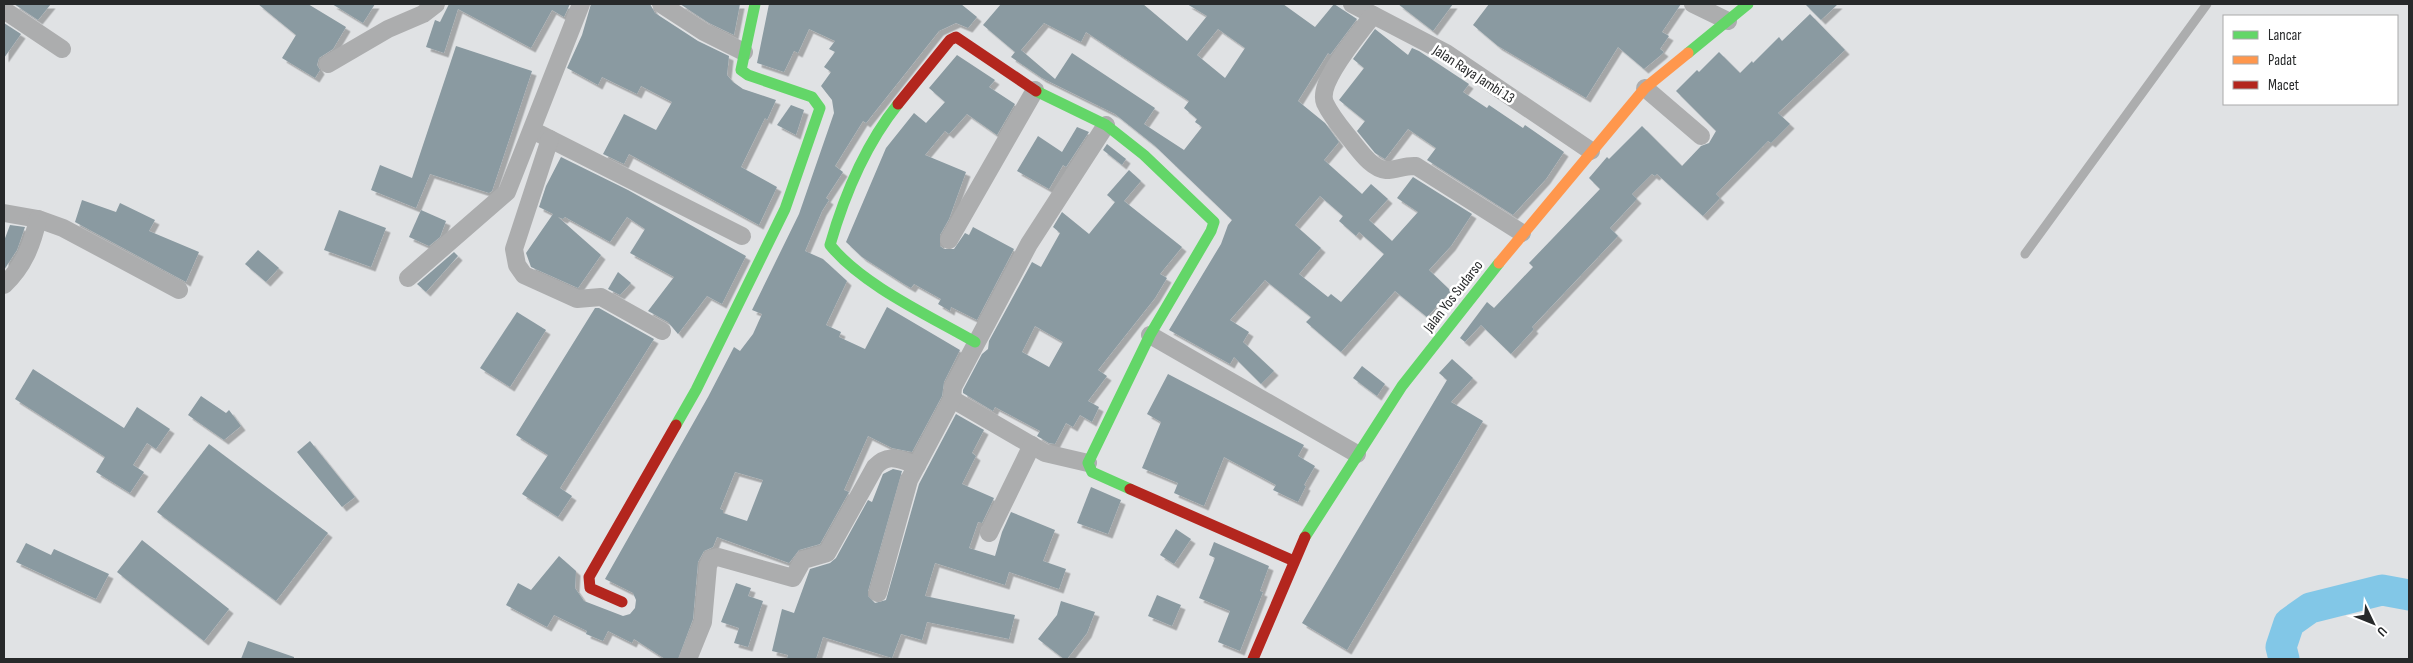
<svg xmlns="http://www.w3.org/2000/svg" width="2413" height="663" font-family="'Sofia Sans Condensed',sans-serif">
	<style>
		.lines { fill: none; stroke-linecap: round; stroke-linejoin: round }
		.river { stroke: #82c7e7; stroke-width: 31 }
		.building { fill: #8a9aa1; fill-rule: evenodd; filter: url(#shadow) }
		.lane { stroke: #acadae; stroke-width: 9 }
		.street { stroke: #acadae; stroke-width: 18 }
		.fast { stroke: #63d668; stroke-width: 11 }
		.slow { stroke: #ff974d; stroke-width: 11 }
		.jam { stroke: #b3261e; stroke-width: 11 }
		.labels { text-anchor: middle; stroke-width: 5; stroke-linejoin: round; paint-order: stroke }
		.street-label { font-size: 15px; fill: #27292a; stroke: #fff }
	</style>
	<defs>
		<filter id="shadow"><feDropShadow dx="4.5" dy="4.5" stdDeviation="0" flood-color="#0004"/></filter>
	</defs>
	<rect width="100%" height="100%" fill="#e0e2e4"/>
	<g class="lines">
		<polyline class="river" points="2284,659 2281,647 2289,623 2310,608 2382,590 2409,595"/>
	</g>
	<g class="building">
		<polygon points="14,4 51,4 38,20"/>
		<polygon points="258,4 308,4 346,27 333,49 319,58 317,65 320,70 315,78 282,58 296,35"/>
		<polygon points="332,4 375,4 363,23"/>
		<polygon points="449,4 570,4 564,17 552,10 531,48 458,9 444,53 426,47 435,20 440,22"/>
		<polygon points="591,4 650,4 655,13 698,41 729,56 727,75 733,82 743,89 776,100 767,120 765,118 741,167 777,187 759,225 629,154 624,164 603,154 624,114 656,130 672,102 641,86 637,94 602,77 598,85 567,68 582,35"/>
		<polygon points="680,4 740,4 734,35 709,23"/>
		<path d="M769 4H961L977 17 968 28 956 23 939 31 866 123 863 121 835 166 843 172 826 198 829 200 822 211 805 251 823 259 847 281 826 325 841 332 839 337 865 349 887 307 960 350 944 382 942 396 912 452 892 448 868 436 844 490 849 492 820 544 799 550 789 563 717 537 713 547 704 551 698 562 693 619 678 659H665L634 639 632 643 608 631 603 641 586 634 587 631 554 615 547 627 506 605 518 583 531 590 559 556 576 571 575 588 584 601 623 616 630 614 635 608 636 600 633 593 605 579 708 397 734 347 740 351 753 334 762 314 752 310 799 214 834 113 832 100 821 86 831 72 824 67 835 52 829 49 835 41 809 29 798 53 794 51 784 72 757 63ZM735 472 763 480 747 521 723 513V510L720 509Z"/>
		<path d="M1001 4H1143L1187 41 1207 16 1187 4H1283L1315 27 1334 4 1357 19 1330 55 1328 53 1298 101 1325 123 1339 142 1324 160 1362 194 1371 184 1388 199 1369 220 1392 241 1418 212 1397 198 1413 177 1472 214 1451 246 1429 270 1451 291 1427 317 1395 291 1341 352 1306 322 1311 317 1265 280 1230 320 1249 332 1243 342 1274 371 1261 384 1234 357 1230 364 1169 330 1221 244 1228 225 1232 220 1154 145 1115 114 1042 78 1011 57 1015 52 983 25ZM1044 23 1081 42 1086 32 1189 101 1184 108 1197 119 1195 122 1202 127 1184 150 1144 124 1155 108 1072 53 1055 79 1021 50ZM1218 29 1245 48 1225 78 1197 55ZM1320 196 1343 216 1339 221 1356 236 1359 232 1384 254 1341 302 1331 294 1328 297 1299 274 1321 248 1295 225Z"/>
		<polygon points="1398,4 1453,4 1433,31"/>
		<polygon points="1489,4 1681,4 1662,32 1669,36 1660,49 1664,52 1661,55 1644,69 1618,47 1586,98 1498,46 1473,25"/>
		<polygon points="1805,4 1838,4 1821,20"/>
		<polygon points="1810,14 1845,50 1778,113 1790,124 1771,143 1768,141 1716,194 1720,198 1703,216 1657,174 1655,176 1652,174 1632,194 1637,199 1610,228 1618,236 1532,327 1534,329 1511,354 1481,325 1465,342 1460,338 1487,302 1494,308 1533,267 1529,263 1600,189 1589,178 1607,157 1609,159 1642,126 1682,166 1701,146 1709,143 1716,131 1676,91 1697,70 1699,72 1719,52 1740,73 1752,61 1753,63 1779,37 1782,41"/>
		<polygon points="4,23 21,34 4,58"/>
		<polygon points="1375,29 1408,55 1412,48 1419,51 1469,84 1463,92 1487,108 1489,105 1523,128 1525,125 1564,152 1546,179 1513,215 1427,160 1436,148 1408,129 1385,159 1375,153 1357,131 1365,121 1339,100 1364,68 1353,59"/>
		<polygon points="456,46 532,71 492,191 489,193 430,174 416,208 371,190 380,165 412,178"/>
		<polygon points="957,55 995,80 989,87 1015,104 997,135 967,114 949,134 945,131 925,155 966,172 949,219 940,235 940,246 944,249 954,249 965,233 969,235 973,227 1014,249 977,320 951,307 950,311 938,304 941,299 914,284 911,288 904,284 862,257 846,242 886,148 914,113 926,123 945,102 929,88"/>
		<polygon points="791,105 804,110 796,135 777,125"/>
		<polygon points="1077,127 1089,132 1066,167 1063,165 1049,189 1017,171 1038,136 1062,152"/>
		<polygon points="1107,144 1126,159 1122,165 1103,150"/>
		<polygon points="561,157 628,190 746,256 722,304 707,296 678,334 668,322 648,311 674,277 630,253 645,229 627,217 610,242 565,217 563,219 558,217 601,255 578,288 531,267 526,253 553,214 539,207 546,186"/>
		<path d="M1129 170 1141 181 1124 201 1182 247 1160 274 1167 278 1155 298 1098 370 1107 376 1088 401 1099 407 1092 422 1080 415 1073 427 1066 423 1055 444 1049 443 1037 436 1040 431 995 407 993 411 963 393V390L982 354 988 349 989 341 1032 262 1041 267 1060 233 1053 227 1062 212 1089 234 1115 202 1107 195ZM1035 326 1063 342 1049 367 1022 352Z"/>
		<polygon points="82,200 116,212 120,203 155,220 149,231 199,252 186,282 75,222"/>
		<polygon points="339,210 386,228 371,267 324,250"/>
		<polygon points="421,210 446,221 440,237 429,246 409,237"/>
		<polygon points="10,225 25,227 17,250 4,270 4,241"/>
		<polygon points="258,250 279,268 266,282 245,264"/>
		<polygon points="454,252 458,256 426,292 417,284"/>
		<polygon points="618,272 631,283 620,295 608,289"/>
		<polygon points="595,308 599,308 654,339 560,488 572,496 558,517 522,494 548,455 516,435"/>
		<polygon points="517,312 546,330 510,387 480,368"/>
		<polygon points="1452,359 1473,378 1451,402 1483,421 1347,650 1302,623 1447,380 1439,373"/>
		<polygon points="1362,366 1385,384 1377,396 1353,378"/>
		<polygon points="33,369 124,428 137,407 170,429 156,449 147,443 133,465 144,472 130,493 96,472 105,457 15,399"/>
		<polygon points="1168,374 1304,445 1298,456 1315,466 1304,485 1306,486 1298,502 1273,490 1276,485 1224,457 1204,506 1174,493 1178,483 1142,468 1161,422 1147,414"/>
		<polygon points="201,396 226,413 229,410 241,426 224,440 188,415"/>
		<polygon points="956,414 984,430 972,453 976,456 962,484 994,498 982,523 978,522 969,548 995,556 1002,532 1011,512 1055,530 1043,561 1066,569 1059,589 1009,572 1005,585 935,563 925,596 1015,615 1009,639 927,622 922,640 901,634 892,658 823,637 816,659 787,659 788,655 772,651 782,609 794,613 810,569 830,563 836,558 868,500 872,502 883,474 893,469 902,471 868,591 868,596 875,603 886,600 919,484"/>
		<polygon points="310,441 355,497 342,507 297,452"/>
		<polygon points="209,444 328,533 276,601 157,512"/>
		<polygon points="1091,487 1121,500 1108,534 1077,523"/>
		<polygon points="1176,529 1191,539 1174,564 1160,555"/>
		<polygon points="142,540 229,609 204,641 117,572"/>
		<polygon points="1214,542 1269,566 1260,591 1263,592 1240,651 1218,642 1230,611 1199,598 1215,558 1209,555"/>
		<polygon points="26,543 51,555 54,549 109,574 96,599 16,562"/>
		<polygon points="736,583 751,588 748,596 763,601 748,647 734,643 739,628 721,622"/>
		<polygon points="1157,595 1181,605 1172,626 1148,616"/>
		<polygon points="1061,601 1095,612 1087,633 1067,659 1064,659 1038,639 1057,615"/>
		<polygon points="248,641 294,657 294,659 241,659"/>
	</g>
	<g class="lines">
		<polyline class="lane" points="2025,254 2207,4"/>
		<g class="street">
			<polyline points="661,4 704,32 744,52"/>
			<polyline points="1352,4 1446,53 1591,151"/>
			<polyline points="1693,4 1728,21"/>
			<polyline points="4,10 62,49"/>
			<path d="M1373 15C1361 32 1316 82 1325 103 1332 118 1344 131 1354 144 1362 154 1373 169 1386 170 1397 170 1405 165 1416 166L1522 233"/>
			<polyline points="328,64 388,29 423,14 436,4"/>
			<polyline points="1645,88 1701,136"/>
			<polyline points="540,134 742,236"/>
			<polyline points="550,139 514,249 517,265 524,275 577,299 601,297 662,331"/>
			<polyline points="4,213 38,219 63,228 179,290"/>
			<polyline points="949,240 1035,90"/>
			<polyline points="408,278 507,192 581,4"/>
			<path d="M4 285C24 266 32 245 38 219"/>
			<polyline points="1150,335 1357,454"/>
			<polyline points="952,399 1045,453 1088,463"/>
			<polyline points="989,533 1032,445"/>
			<polyline points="878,593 909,480 952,399 953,387 1029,244 1106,125"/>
			<path d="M688 659 703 622 708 566 711 559 718 557 793 578 803 560 827 553 875 467C889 452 899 460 917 465"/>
		</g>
		<g class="fast">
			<polyline points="1688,53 1748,4"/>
			<polyline points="1036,91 1106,125 1144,155 1214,222 1211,231 1150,335 1088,463 1092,472 1130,489"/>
			<path d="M898 104C866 144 844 196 830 245 862 285 930 316 975 342"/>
			<polyline points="676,425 696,390 785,209 820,108 812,97 748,75 741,70 755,4"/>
			<polyline points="1305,537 1402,386 1499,263"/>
		</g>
		<polyline class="slow" points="1499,263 1645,88 1688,53"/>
		<g class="jam">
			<polyline points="898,104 950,40 956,37 1036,91"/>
			<polyline points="1130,489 1294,561"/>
			<polyline points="622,602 590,588 589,577 676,425"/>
			<polyline points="1253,659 1305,537"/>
		</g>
	</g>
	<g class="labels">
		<g class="street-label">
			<text transform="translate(1474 74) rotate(33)" y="5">Jalan Raya Jambi 13</text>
			<text transform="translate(1453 296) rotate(-52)" y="5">Jalan Yos Sudarso</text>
		</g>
	</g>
	<rect width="2413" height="663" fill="none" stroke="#27292a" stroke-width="10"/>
	<rect x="2223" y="15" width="175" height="90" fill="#ffffff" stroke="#a9a9aa"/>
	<rect x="2233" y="31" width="25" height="8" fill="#63d668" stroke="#a9a9aa"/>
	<text x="2268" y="40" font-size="15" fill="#27292a">Lancar</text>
	<rect x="2233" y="56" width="25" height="8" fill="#ff974d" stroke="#a9a9aa"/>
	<text x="2268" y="65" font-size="15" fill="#27292a">Padat</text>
	<rect x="2233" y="81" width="25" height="8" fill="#b3261e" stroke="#a9a9aa"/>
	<text x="2268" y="90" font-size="15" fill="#27292a">Macet</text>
	<g transform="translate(2373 623) rotate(133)" stroke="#ffffff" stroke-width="4" paint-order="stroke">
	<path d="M0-4L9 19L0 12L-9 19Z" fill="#27292a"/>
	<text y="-8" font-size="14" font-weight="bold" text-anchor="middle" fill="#27292a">U</text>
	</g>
</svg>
